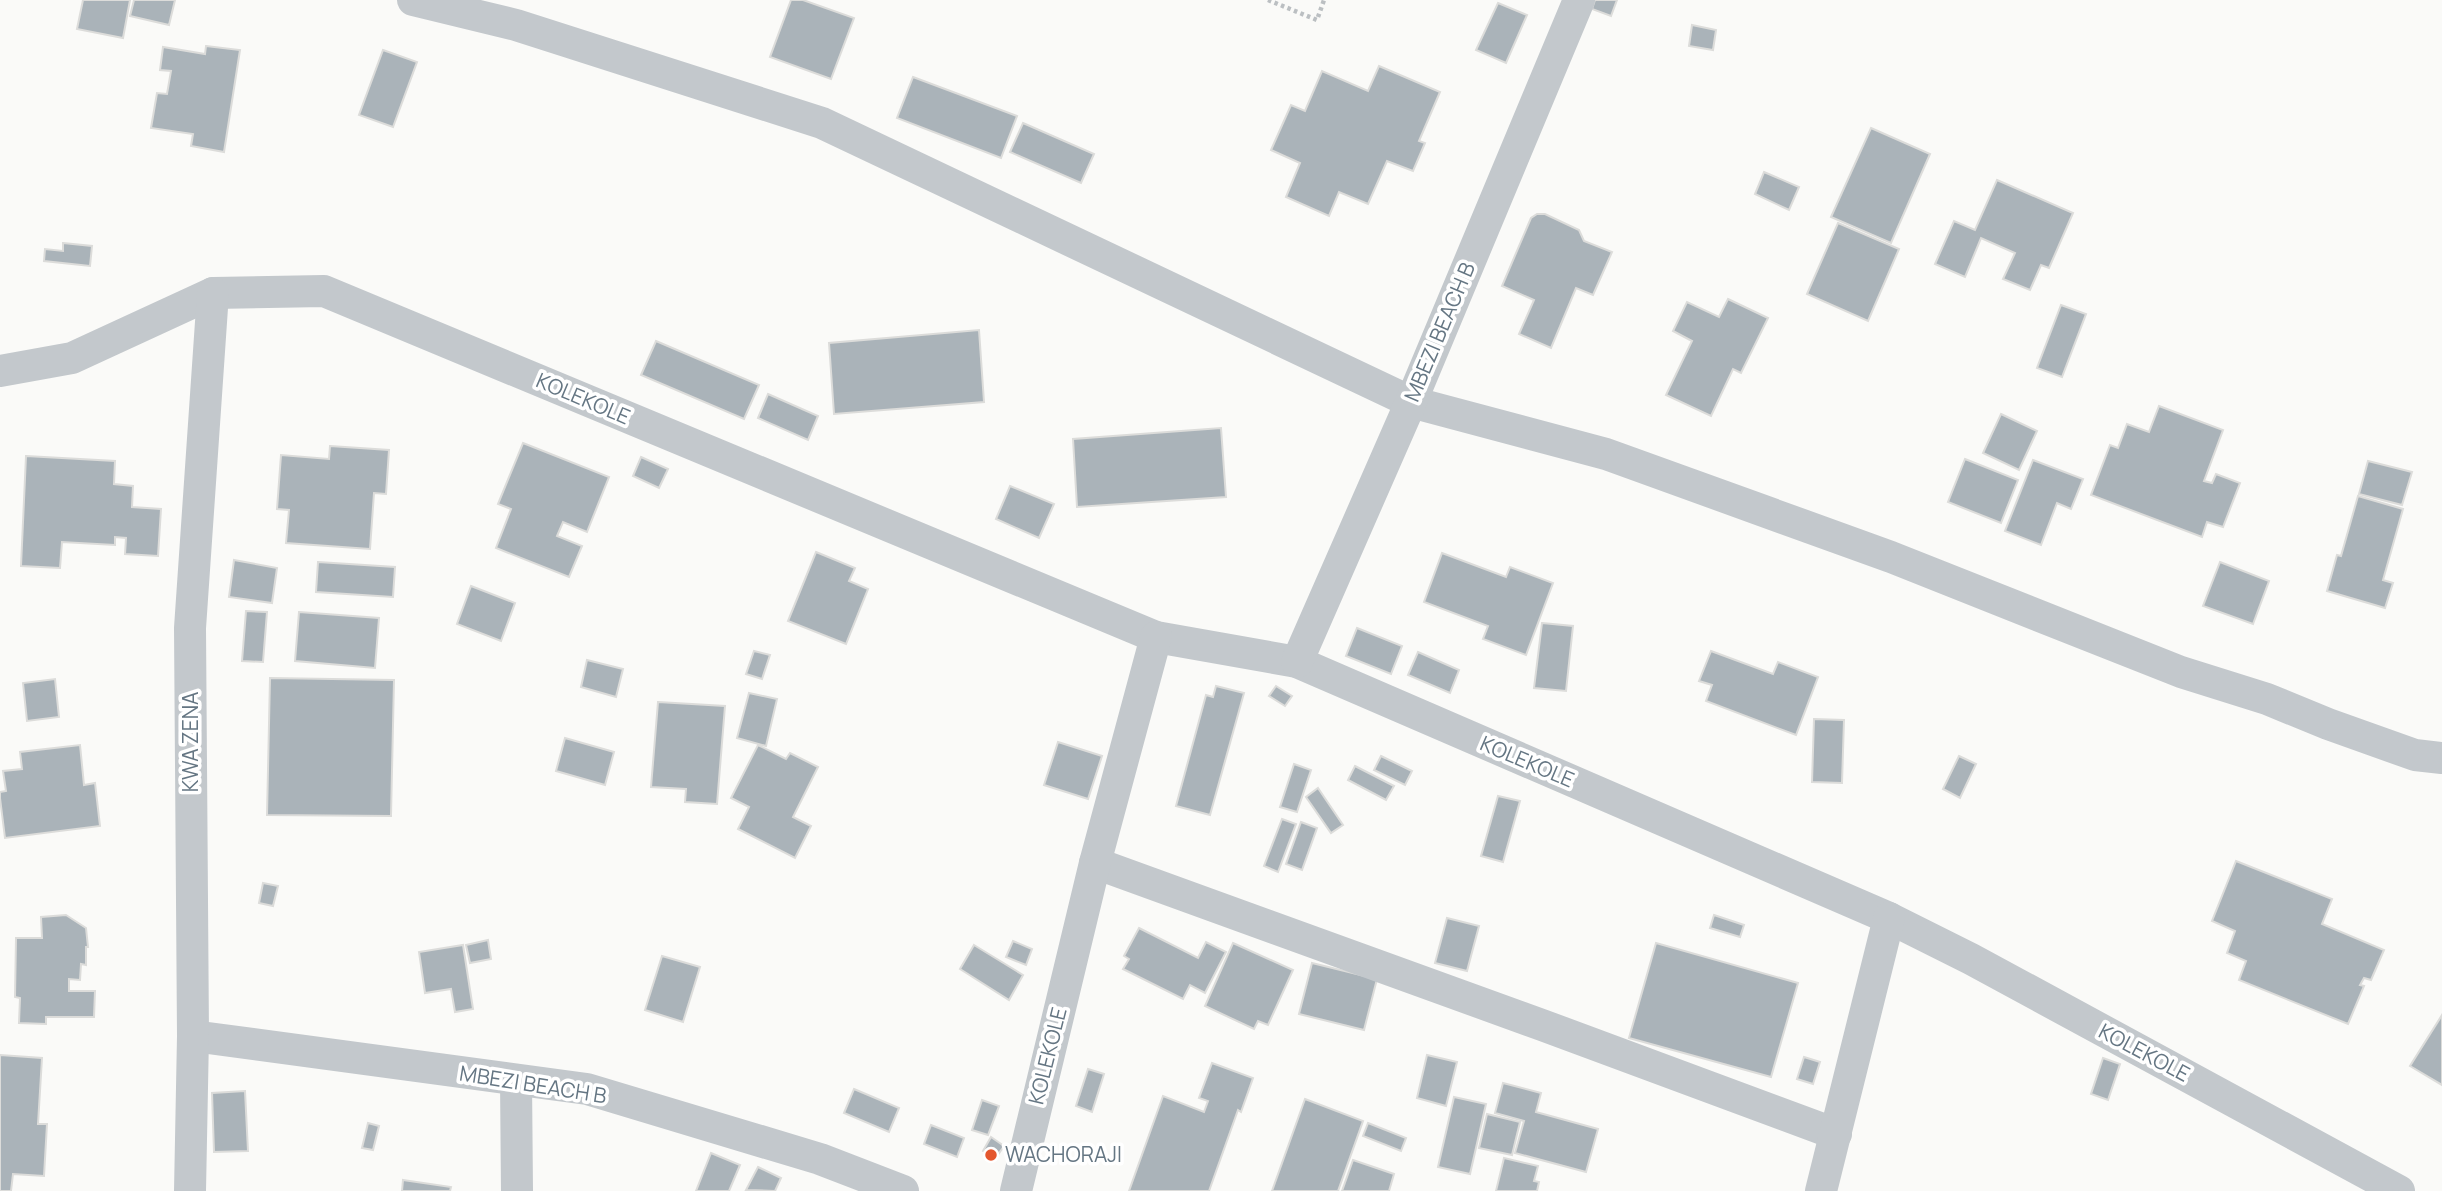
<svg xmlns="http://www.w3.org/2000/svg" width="2442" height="1191" font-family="Manrope,sans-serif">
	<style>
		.building { fill: #aab3b9; stroke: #dcdcda; stroke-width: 2 }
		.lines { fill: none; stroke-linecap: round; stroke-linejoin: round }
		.path { stroke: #bbbfc2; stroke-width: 4.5; stroke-dasharray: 3.5 3.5; stroke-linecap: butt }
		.street { stroke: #c3c8cc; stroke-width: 32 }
		.poi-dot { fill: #e4572e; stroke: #fff; stroke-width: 2.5 }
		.labels { text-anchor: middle; stroke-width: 7; stroke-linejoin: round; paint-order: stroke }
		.street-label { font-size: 21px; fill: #657683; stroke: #fff }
		.poi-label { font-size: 21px; fill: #657683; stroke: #fff; text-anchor: start }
	</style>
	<rect width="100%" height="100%" fill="#fafaf8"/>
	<g class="building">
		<polygon points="83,0 130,0 123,38 77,29"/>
		<polygon points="134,0 175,0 169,25 130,16"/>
		<polygon points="791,0 803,0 854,18 831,79 770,57"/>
		<polygon points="1595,0 1617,0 1611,16 1592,9"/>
		<polygon points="1498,3 1527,15 1506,63 1476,50"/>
		<polygon points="1692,25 1716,30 1713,50 1689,46"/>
		<polygon points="206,46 240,50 224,152 191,146 193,134 151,128 157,93 167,94 171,71 160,70 163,47 205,54"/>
		<polygon points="383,50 417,62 393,127 359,115"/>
		<polygon points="1379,66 1440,92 1419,141 1425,143 1413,171 1387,161 1368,204 1339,192 1329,216 1286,197 1300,163 1271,150 1291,105 1305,111 1322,71 1368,91"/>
		<polygon points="913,77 1017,116 1001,158 897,118"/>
		<polygon points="1023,123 1094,154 1081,183 1010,152"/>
		<polygon points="1871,128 1930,154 1891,243 1831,217"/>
		<polygon points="1764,172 1799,187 1789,210 1755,194"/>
		<polygon points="1997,180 2073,213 2049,268 2041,265 2030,290 2003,279 2015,253 1981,238 1965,277 1935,264 1954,221 1975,230"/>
		<polygon points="1537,214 1545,214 1579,230 1584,241 1612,252 1593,295 1576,288 1551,348 1519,334 1534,300 1502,286 1531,218"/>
		<polygon points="1838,223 1899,249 1868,321 1807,294"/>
		<polygon points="63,243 92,246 90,266 44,261 45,249 63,251"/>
		<polygon points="1728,299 1768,318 1741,373 1733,369 1711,416 1666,395 1692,341 1673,331 1687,302 1719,317"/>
		<polygon points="2061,305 2086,314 2062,377 2037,368"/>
		<polygon points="979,330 984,402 834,414 829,343"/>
		<polygon points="656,341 759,385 744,419 641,375"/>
		<polygon points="768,394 818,416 808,440 758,418"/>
		<polygon points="2159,406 2223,430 2204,481 2212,483 2216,474 2240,483 2223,527 2207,522 2202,537 2091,495 2110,445 2118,448 2127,424 2149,432"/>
		<polygon points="2001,414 2037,431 2019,470 1983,453"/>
		<polygon points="1221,428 1226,497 1077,507 1073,439"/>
		<polygon points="523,443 609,477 587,532 563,522 557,536 582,546 569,577 496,548 511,509 498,504"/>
		<polygon points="330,446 389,450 386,494 374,493 370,549 286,543 289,510 277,509 281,455 329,459"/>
		<polygon points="26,456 115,461 114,484 133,486 132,507 161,509 158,556 125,554 126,538 115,537 115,545 62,542 60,568 21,566"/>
		<polygon points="641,457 668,469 659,488 633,476"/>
		<polygon points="1965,459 2018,480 2001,523 1948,502"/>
		<polygon points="2033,460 2083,479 2071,509 2057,503 2041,545 2005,531"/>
		<polygon points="2368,461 2412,472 2402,505 2359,494"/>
		<polygon points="1010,486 1054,504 1039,538 996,519"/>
		<polygon points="2358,496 2403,509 2383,580 2393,583 2385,608 2327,591 2337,555 2341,556"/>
		<polygon points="816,552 855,568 849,581 868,589 846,644 788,621"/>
		<polygon points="1442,553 1506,577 1510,567 1553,583 1526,655 1483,639 1488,626 1424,602"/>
		<polygon points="234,560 277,568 272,603 229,597"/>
		<polygon points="318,562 395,567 393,597 316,592"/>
		<polygon points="2220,562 2269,581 2253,624 2203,606"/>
		<polygon points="471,586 515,603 501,641 457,624"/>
		<polygon points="246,611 267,612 263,662 242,661"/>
		<polygon points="299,612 379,618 375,668 295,661"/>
		<polygon points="1542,623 1573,626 1566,691 1534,688"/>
		<polygon points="1357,628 1402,646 1391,674 1346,656"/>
		<polygon points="754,651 770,655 762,679 746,674"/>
		<polygon points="1711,651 1773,674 1778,662 1818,677 1796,735 1706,701 1712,685 1699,681"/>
		<polygon points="1418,652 1459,670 1450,693 1408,675"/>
		<polygon points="587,660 623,669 616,697 581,687"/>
		<polygon points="270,678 394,680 391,816 267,815"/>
		<polygon points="55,679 59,717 27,721 23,683"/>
		<polygon points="1216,686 1244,693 1210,815 1176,806 1206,695 1213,697"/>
		<polygon points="1276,686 1292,696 1285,706 1269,696"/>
		<polygon points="749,693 777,699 766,746 737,738"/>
		<polygon points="658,702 725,706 717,804 685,802 686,789 651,787"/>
		<polygon points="1814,719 1844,720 1842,783 1812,782"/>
		<polygon points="565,738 614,752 605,785 556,771"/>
		<polygon points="1058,742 1102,756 1088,799 1044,785"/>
		<polygon points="80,745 84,785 95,783 100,826 5,838 0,798 0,792 6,791 3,771 22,769 20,752"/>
		<polygon points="758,745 786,759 790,753 818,767 793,817 811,826 795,858 738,829 749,807 731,798"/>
		<polygon points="1381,756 1412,771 1405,785 1374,770"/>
		<polygon points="1959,756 1976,764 1960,798 1943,789"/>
		<polygon points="1294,764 1311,770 1297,812 1280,807"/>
		<polygon points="1355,766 1394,786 1386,800 1348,780"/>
		<polygon points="1318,788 1343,825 1331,833 1306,797"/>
		<polygon points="1498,796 1520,801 1503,862 1481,856"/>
		<polygon points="1282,819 1296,824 1278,872 1264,866"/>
		<polygon points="1301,822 1317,828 1302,870 1286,864"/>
		<polygon points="2236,861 2332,899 2322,924 2384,950 2371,980 2364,978 2360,985 2364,986 2348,1024 2239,980 2246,961 2227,953 2235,931 2212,921"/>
		<polygon points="263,883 278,886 273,906 259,903"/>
		<polygon points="66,915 86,928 88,947 86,947 86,965 81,964 80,980 69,979 69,991 95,991 94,1017 46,1017 46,1024 19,1023 20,998 15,997 16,938 42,938 41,917"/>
		<polygon points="1714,915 1744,925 1740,937 1710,928"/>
		<polygon points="1447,918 1479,926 1467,971 1435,963"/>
		<polygon points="1139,928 1198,958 1206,942 1226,952 1205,993 1190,985 1183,999 1123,969 1129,959 1124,956"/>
		<polygon points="488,940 491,959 470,963 466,945"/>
		<polygon points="1013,941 1032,949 1026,965 1006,957"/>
		<polygon points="1233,943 1293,970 1268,1025 1258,1021 1254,1029 1205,1006"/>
		<polygon points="1656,943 1798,983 1771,1077 1629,1038"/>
		<polygon points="463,945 473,1009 455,1012 451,989 425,993 419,952"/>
		<polygon points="974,945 1023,975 1009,1000 960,969"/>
		<polygon points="662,956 700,967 683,1022 645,1010"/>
		<polygon points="1312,963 1377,979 1364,1030 1299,1014"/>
		<polygon points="2442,1015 2442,1085 2410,1066"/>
		<polygon points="0,1055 42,1058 38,1124 47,1124 44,1176 13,1174 11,1191 0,1191"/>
		<polygon points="1427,1055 1457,1062 1446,1106 1417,1098"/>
		<polygon points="1804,1057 1820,1062 1813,1084 1797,1079"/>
		<polygon points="2103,1058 2120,1064 2108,1100 2091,1094"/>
		<polygon points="1212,1063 1253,1078 1241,1112 1238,1110 1209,1191 1129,1191 1163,1096 1204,1112 1208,1101 1199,1098"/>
		<polygon points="1088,1069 1104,1074 1092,1112 1076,1106"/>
		<polygon points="1503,1083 1541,1093 1536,1112 1598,1129 1586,1172 1515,1153 1524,1121 1495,1113"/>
		<polygon points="854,1089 899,1108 889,1132 844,1113"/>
		<polygon points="245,1091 248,1151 214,1152 212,1093"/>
		<polygon points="1454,1097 1486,1104 1470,1174 1438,1167"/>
		<polygon points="1305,1099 1363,1121 1338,1191 1272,1191"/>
		<polygon points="982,1100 999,1106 988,1135 972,1130"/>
		<polygon points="1487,1114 1520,1122 1512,1155 1479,1148"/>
		<polygon points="368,1123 379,1126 373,1150 362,1148"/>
		<polygon points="1368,1123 1406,1138 1401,1151 1363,1136"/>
		<polygon points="931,1125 964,1138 957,1157 924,1144"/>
		<polygon points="991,1137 1004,1146 995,1159 983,1151"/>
		<polygon points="711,1153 740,1165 729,1191 696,1191"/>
		<polygon points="1504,1158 1538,1166 1534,1181 1539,1182 1537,1191 1496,1191"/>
		<polygon points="1353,1160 1394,1174 1389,1191 1342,1191"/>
		<polygon points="758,1167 781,1178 775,1191 746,1190"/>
		<polygon points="403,1180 451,1187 450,1191 402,1191"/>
	</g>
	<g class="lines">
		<polyline class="path" points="1268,0 1317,20 1324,0"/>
		<g class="street">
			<polyline points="413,0 516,25 822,123 1411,402 1606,454 1891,557 2181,672 2267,699 2328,724 2415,755 2442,758"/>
			<polyline points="0,371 72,358 213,293 324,291 1156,637 1297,662 1889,918 1971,959 2399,1191"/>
			<polyline points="1297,662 1411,402 1579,0"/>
			<polyline points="1095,863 1542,1025 1836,1134"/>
			<polyline points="193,1036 587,1089 820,1159 903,1191"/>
			<polyline points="516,1080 517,1191"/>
			<polyline points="190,1191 193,1036 190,628 213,293"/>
			<polyline points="1016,1191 1095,863 1156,637"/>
			<polyline points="1821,1191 1889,918"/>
		</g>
	</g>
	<circle class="poi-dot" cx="991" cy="1155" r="7"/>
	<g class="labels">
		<g class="street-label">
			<text transform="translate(1440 332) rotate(-67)" y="7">MBEZI BEACH B</text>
			<text transform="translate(583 399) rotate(23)" y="7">KOLEKOLE</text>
			<text transform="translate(191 742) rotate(-90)" y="7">KWA ZENA</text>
			<text transform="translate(1527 762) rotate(23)" y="7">KOLEKOLE</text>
			<text transform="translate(2144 1053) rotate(28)" y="7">KOLEKOLE</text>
			<text transform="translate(1048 1056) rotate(-76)" y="7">KOLEKOLE</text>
			<text transform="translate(533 1085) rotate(9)" y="7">MBEZI BEACH B</text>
		</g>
		<g class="poi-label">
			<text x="1005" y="1162">WACHORAJI</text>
		</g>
	</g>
</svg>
